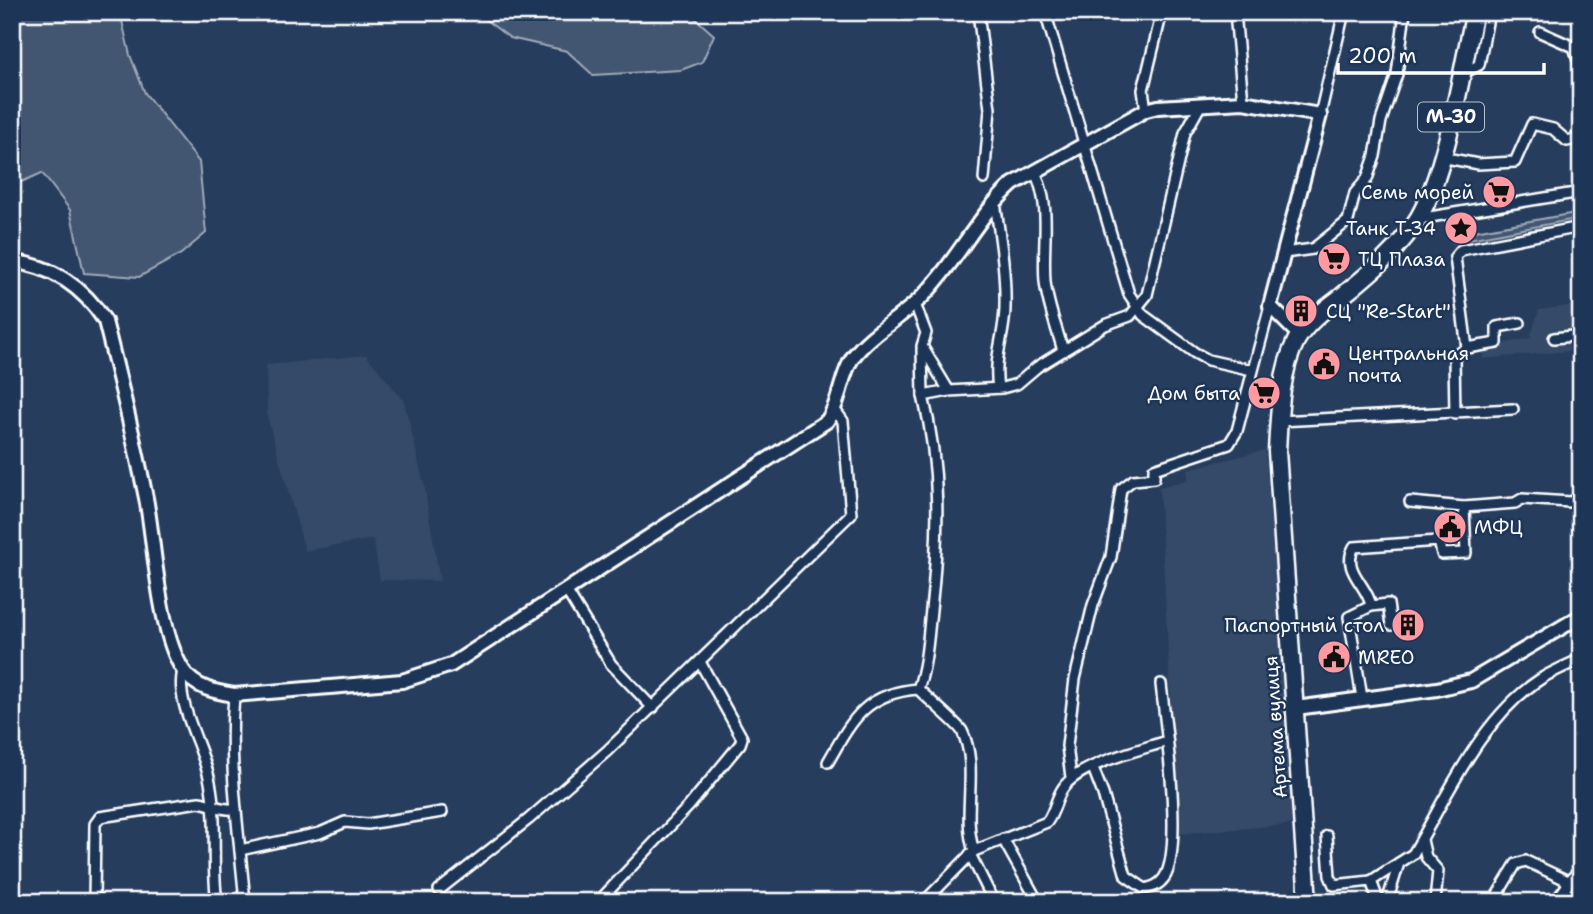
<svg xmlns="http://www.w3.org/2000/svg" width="1593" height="914" font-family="'Shantell Sans',sans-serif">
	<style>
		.built { fill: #344a68 }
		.green { fill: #425672; stroke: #a0aab8; stroke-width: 2 }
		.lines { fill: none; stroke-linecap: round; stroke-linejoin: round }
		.street-casing { stroke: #fff; stroke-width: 14 }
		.secondary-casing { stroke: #fff; stroke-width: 18 }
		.highway-casing { stroke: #fff; stroke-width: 21 }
		.street { stroke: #1d3557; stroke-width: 9 }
		.secondary { stroke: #1d3557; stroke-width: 12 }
		.highway { stroke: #1d3557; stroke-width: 16 }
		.labels { text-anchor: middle; stroke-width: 5; stroke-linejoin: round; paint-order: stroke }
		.shield { fill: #1d3557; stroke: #bbc2cd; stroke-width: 2 }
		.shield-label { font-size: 18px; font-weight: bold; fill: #fff }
		.poi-label { font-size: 19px; fill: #fff; stroke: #1d3557; text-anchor: start }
		.street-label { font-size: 19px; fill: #fff; stroke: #1d3557 }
	</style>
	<rect width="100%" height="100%" fill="#263d5e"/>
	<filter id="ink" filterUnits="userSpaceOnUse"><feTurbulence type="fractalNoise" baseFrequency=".0143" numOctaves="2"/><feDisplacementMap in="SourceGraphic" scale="14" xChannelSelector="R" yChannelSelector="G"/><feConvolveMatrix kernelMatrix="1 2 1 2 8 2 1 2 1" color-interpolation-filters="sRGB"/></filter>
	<g filter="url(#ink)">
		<g class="built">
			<polygon points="1581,304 1581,350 1483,359 1483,348 1530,338 1539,310"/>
			<polygon points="366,355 404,401 424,484 440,581 380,580 373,539 305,551 267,416 266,365"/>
			<polygon points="1265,450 1296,824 1178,834 1159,487 1188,480 1188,469"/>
		</g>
		<g class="green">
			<polygon points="12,12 110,12 122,21 130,55 145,93 199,162 206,233 181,254 139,277 84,273 70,210 42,173 12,186"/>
			<polygon points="475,12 688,12 714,35 702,62 681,70 593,75 567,51 510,38"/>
			<polygon points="1581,212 1581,218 1453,242 1452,235"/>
		</g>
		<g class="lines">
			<defs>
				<g id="street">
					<polyline points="978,12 990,109 984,179"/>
					<polyline points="1045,12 1129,294 1143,315 1195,353 1208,360 1252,370"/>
					<polyline points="1235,12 1243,102"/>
					<polyline points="1540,32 1574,47 1581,69"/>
					<polyline points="1461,74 1479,65 1489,12"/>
					<polyline points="1146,110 1143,90 1162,12"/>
					<polyline points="1320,115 1344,12"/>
					<polyline points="1441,157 1478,164 1515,162 1532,124 1553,129 1567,141 1581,138"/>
					<path d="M1035 172C1052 208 1042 243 1045 281 1047 304 1057 328 1063 351"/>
					<path d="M995 202C1000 237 1006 272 1005 307 1005 336 993 357 998 388"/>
					<polyline points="1418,219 1581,192"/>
					<polyline points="1284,253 1313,249 1348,221 1355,193 1367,179 1375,156 1381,121 1397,74 1405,12"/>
					<polyline points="915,304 926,333 922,346 949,391 1002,388 1017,384 1037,367 1105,325 1130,316 1147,295 1185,133 1200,106"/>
					<polyline points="1554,338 1581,335"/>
					<polyline points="1467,348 1455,257 1461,250 1581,227"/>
					<polyline points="922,349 923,396"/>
					<path d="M949 391 923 396C941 467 939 537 931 610 928 637 927 664 918 689 926 697 959 725 962 731 980 767 961 814 974 851"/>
					<polyline points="1455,414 1454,357 1467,348 1497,343 1497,327 1520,323"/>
					<polyline points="1279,421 1513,409"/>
					<polyline points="1410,502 1464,507 1515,503 1522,499 1570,502 1581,497"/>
					<polyline points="566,590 611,664 653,708"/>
					<path d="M1391 625 1388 604 1371 606C1368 585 1341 571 1354 547L1439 541 1442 554 1466 553 1464 507"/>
					<path d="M183 671C174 702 205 750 210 782 218 821 211 862 217 902"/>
					<path d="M234 695C228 764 239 833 245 902"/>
					<polyline points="1362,698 1349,617 1371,606"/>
					<path d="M828 762C852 720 865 693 918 689"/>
					<path d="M1093 768 1103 794 1126 876 1145 889C1153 887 1159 885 1164 878 1184 850 1165 722 1161 684"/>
					<polyline points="1071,777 1067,746 1075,679 1093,605 1111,557 1121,489 1133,480 1154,478 1154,469 1229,444 1237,431 1270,306"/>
					<polyline points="1327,836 1330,876 1334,885 1371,881"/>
					<polyline points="1003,839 1038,902"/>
					<polyline points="1422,840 1426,857 1438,871 1435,902"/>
					<polyline points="240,850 320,833 345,822 368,824 442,812"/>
					<polyline points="970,854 994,902"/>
					<polyline points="1567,883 1581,869"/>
					<polyline points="439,890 529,819 607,751 851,514 843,421 835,410"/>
					<path d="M94 902 95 824 100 817 199 802C213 804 222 811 236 809"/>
					<polyline points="598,902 689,806 740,744 742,738 700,662"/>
					<path d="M924 902 974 851 1047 822C1055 811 1056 798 1063 788 1079 764 1140 750 1167 741"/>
					<polyline points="1379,902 1371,881 1399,863"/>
					<path d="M1387 902 1399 863 1413 854C1448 795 1481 717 1542 678 1554 671 1568 665 1581 659"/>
					<polyline points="1493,902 1516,864 1526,861 1566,880 1567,886 1555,902"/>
				</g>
				<g id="secondary">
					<path d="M12 262C52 265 84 288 105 321 120 380 134 439 146 498 155 545 158 631 183 670 194 688 216 692 234 695L402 681 451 665 827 421C841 402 840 376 853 357 871 333 901 318 922 297 956 263 977 216 1013 184L1146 110 1158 107 1243 102 1320 115 1270 306 1300 336"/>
					<polyline points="1296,708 1437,689 1471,681 1581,616"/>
				</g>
				<path id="highway" d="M1308 902 1277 451C1279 417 1280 372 1296 341 1306 323 1325 309 1341 297 1370 273 1400 249 1419 217 1448 167 1461 71 1475 12"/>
			</defs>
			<use href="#street" class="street-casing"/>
			<use href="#secondary" class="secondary-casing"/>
			<use href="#highway" class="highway-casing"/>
			<use href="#street" class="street"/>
			<use href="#secondary" class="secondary"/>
			<use href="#highway" class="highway"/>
		</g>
	</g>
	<defs>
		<symbol id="supermarket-disc" viewBox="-11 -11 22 22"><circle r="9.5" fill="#ff9aa2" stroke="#1d3557"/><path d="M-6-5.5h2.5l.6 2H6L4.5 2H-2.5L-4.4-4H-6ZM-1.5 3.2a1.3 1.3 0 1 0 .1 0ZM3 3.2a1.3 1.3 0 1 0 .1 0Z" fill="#111"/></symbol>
		<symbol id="sight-disc" viewBox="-11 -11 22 22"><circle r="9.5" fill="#ff9aa2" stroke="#1d3557"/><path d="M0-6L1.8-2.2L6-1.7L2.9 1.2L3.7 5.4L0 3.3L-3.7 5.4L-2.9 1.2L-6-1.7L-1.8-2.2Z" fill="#111"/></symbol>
		<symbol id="building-disc" viewBox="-11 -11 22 22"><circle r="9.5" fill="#ff9aa2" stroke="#1d3557"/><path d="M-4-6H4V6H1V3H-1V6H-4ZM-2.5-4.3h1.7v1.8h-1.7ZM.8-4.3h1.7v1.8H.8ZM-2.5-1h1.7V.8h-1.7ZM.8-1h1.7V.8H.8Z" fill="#111"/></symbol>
		<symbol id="civic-disc" viewBox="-11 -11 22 22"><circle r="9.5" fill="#ff9aa2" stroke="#1d3557"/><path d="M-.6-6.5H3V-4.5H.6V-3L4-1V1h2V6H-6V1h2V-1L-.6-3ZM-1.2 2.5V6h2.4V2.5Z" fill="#111"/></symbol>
	</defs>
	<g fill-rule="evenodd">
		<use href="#supermarket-disc" x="1480" y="173" width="38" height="38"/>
		<use href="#sight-disc" x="1442" y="209" width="38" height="38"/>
		<use href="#supermarket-disc" x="1315" y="240" width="38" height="38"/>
		<use href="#building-disc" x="1282" y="292" width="38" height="38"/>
		<use href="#civic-disc" x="1305" y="345" width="38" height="38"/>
		<use href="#supermarket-disc" x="1245" y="374" width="38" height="38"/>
		<use href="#civic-disc" x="1431" y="508" width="38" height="38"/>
		<use href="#building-disc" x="1389" y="606" width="38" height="38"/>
		<use href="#civic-disc" x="1315" y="638" width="38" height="38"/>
	</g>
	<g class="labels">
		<rect class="shield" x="1418" y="102.5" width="66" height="29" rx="5"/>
		<g class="shield-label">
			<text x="1451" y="123">М-30</text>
		</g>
		<g class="poi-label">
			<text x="1474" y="199" text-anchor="end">Семь морей</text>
			<text x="1436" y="235" text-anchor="end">Танк Т-34</text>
			<text x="1358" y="266">ТЦ Плаза</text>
			<text x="1326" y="318">СЦ "Re-Start"</text>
			<text x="1348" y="360">Центральная<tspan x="1348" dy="22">почта</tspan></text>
			<text x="1240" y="400" text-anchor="end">Дом быта</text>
			<text x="1474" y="534">МФЦ</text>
			<text x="1384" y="632" text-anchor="end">Паспортный стол</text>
			<text x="1358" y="664">MREO</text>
		</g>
		<g class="street-label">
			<text transform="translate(1275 727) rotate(-94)" y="7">Артема вулиця</text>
		</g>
	</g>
	<rect width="1593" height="914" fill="none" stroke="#1d3557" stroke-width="42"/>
	<rect x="21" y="21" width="1551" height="872" fill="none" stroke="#fff" stroke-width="2.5" filter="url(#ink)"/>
	<path d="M1338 63v10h206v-10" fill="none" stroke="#ffffff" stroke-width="3.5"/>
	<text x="1348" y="63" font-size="21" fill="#ffffff" stroke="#1d3557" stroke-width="5" paint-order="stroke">200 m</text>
</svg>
